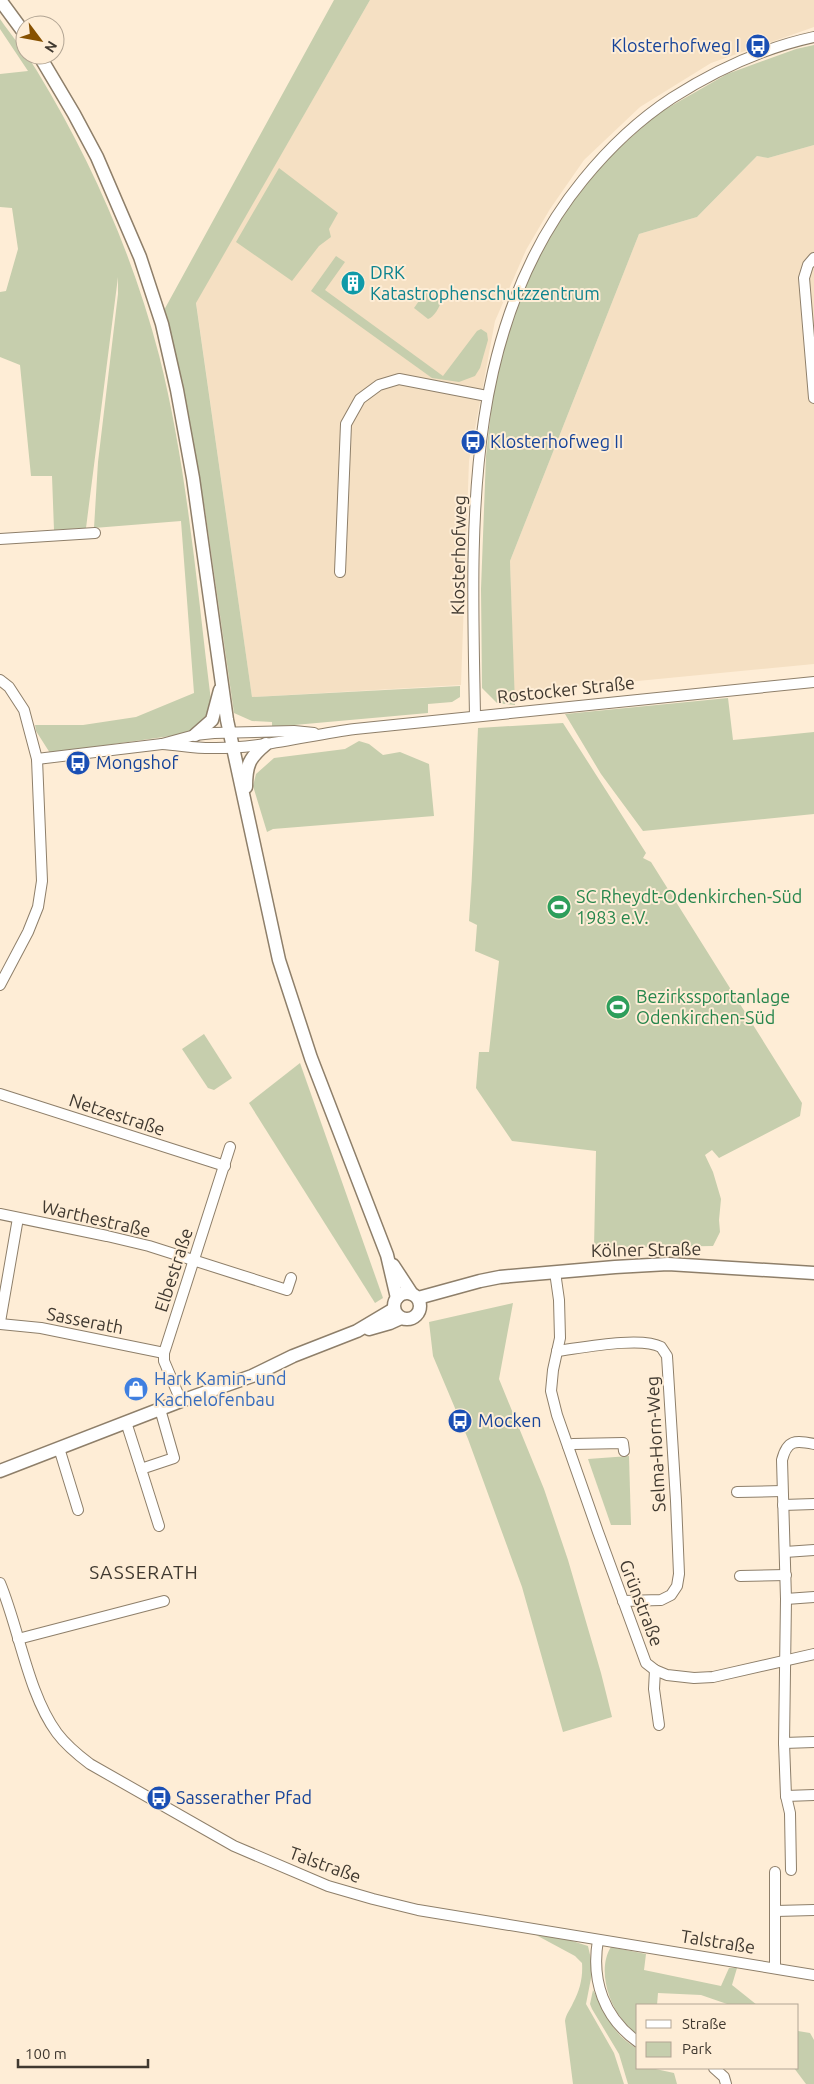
<svg xmlns="http://www.w3.org/2000/svg" width="814" height="2084" font-family="Ubuntu,sans-serif">
	<style>
		.built { fill: #f5e0c3 }
		.green { fill: #c6cead }
		.lines { fill: none; stroke-linecap: round; stroke-linejoin: round }
		.minor-casing { stroke: #8e7f6a; stroke-width: 12 }
		.major-casing { stroke: #8e7f6a; stroke-width: 15 }
		.minor { stroke: #fff; stroke-width: 10 }
		.major { stroke: #fff; stroke-width: 12 }
		.labels { text-anchor: middle; stroke-width: 4; stroke-linejoin: round; paint-order: stroke }
		.transit-label { font-size: 18px; fill: #164399; stroke: #feedd6; text-anchor: start }
		.culture-label { font-size: 18px; fill: #0d838f; stroke: #feedd6; text-anchor: start }
		.street-label { font-size: 18px; fill: #403930; stroke: #feedd6 }
		.leisure-label { font-size: 18px; fill: #27864d; stroke: #feedd6; text-anchor: start }
		.shop-label { font-size: 18px; fill: #366cbe; stroke: #feedd6; text-anchor: start }
		.neighbourhood-label { font-size: 19px; letter-spacing: 1px; fill: #403930; stroke: #feedd6 }
	</style>
	<rect width="100%" height="100%" fill="#feedd6"/>
	<g class="built">
		<polygon points="370,0 814,0 814,27 711,63 640,107 584,160 550,209 526,250 495,321 469,461 461,685 252,697 196,302"/>
		<polygon points="814,145 814,664 514,693 510,561 639,234 697,217 757,156 768,158"/>
	</g>
	<g class="green">
		<polygon points="334,0 370,0 196,303 252,697 460,686 460,697 452,702 428,704 428,713 272,727 272,722 252,721 234,713 205,510 186,411 163,312"/>
		<path d="M0 19C12 36 26 53 37 71 90 158 133 255 159 355 188 470 197 591 212 709L205 722 192 733 50 753 36 731 35 725H83L136 717 194 693 181 521 94 528 98 462 118 294V277L86 528 54 530 52 476H31L20 365 0 357V292L6 291 18 249 12 208 0 207V74L28 71 0 29Z"/>
		<polygon points="814,45 814,145 768,158 757,156 697,217 639,234 510,561 515,705 497,703 482,688 481,589 486,456 499,338 536,249 596,169 657,114 727,74 796,49"/>
		<polygon points="279,168 338,213 329,229 331,237 319,246 292,281 236,242"/>
		<polygon points="336,256 345,262 325,290 443,376 477,331 481,329 487,333 488,340 480,368 475,376 459,382 432,378 311,291"/>
		<path d="M426 291 441 301C440 307 434 317 428 319L414 308Z"/>
		<polygon points="728,698 733,740 814,732 814,814 643,831 601,774 565,714"/>
		<path d="M563 723 646 853 643 858 651 862 802 1103 800 1116 719 1158 712 1150 705 1155 713 1172 721 1199 719 1220 720 1232 713 1246 594 1248 596 1151 512 1141 476 1088 479 1052H489L499 961 475 951 477 925 469 921C474 857 475 793 478 728Z"/>
		<polygon points="359,741 369,744 383,755 400,752 429,764 434,816 273,829 267,832 253,786 256,774 274,758 345,749"/>
		<polygon points="204,1034 232,1078 214,1090 208,1088 182,1049"/>
		<polygon points="300,1063 383,1298 375,1303 249,1103"/>
		<polygon points="513,1303 499,1379 544,1489 568,1560 601,1673 612,1717 563,1732 522,1587 468,1439 433,1356 429,1322"/>
		<polygon points="629,1456 631,1525 611,1525 588,1459"/>
		<path d="M536 1935 566 1939 588 1946 593 1968 586 2004 614 2053 624 2084H573L565 2021C566 2014 570 2010 573 2003 580 1990 583 1977 582 1963L575 1956Z"/>
		<path d="M611 1947 646 1954 644 1970 721 1986 729 1968H737L732 1985 757 2005H730L701 1995 658 1993 657 2005H638V2036C632 2030 626 2025 621 2018 607 2000 598 1967 611 1947Z"/>
		<path d="M593 1990C608 2015 610 2033 638 2049V2068H651L674 2073 677 2084H628L619 2054 592 2009 590 2004Z"/>
		<polygon points="798,2031 810,2033 814,2040 814,2084 806,2084 794,2068 798,2068"/>
	</g>
	<g class="lines">
		<defs>
			<g id="minor">
				<polyline points="814,258 808,265 804,278 814,398"/>
				<polyline points="0,539 95,533"/>
				<polyline points="340,572 346,424 360,399 379,385 399,379 487,396"/>
				<polyline points="0,680 9,687 24,710 37,759 42,881 38,907 28,932 0,985"/>
				<path d="M475 716C472 533 460 330 583 180 609 148 637 121 672 98 716 70 763 48 814 37"/>
				<path d="M162 744C180 745 198 749 216 748 264 748 309 735 355 729L814 682"/>
				<polyline points="37,759 162,744 195,735 214,733 294,731 314,733"/>
				<polyline points="0,1094 225,1166"/>
				<polyline points="0,1214 107,1236 149,1246 287,1290 291,1278"/>
				<polyline points="555,1272 559,1300 560,1338 553,1370 551,1391 557,1415 598,1532 646,1663 655,1670 667,1675 694,1678 713,1677 814,1654"/>
				<polyline points="0,1322 18,1218"/>
				<polyline points="0,1324 41,1328 164,1353"/>
				<path d="M557 1351C581 1348 641 1336 661 1347L667 1356 676 1501 679 1574 677 1586 671 1595 661 1600 623 1601"/>
				<polyline points="181,1401 164,1361 164,1353 230,1147"/>
				<polyline points="126,1422 141,1469"/>
				<polyline points="568,1446 573,1444 623,1443 624,1451"/>
				<polyline points="59,1448 78,1510"/>
				<polyline points="737,1492 782,1491"/>
				<polyline points="783,1505 814,1504"/>
				<polyline points="159,1526 141,1469 174,1458 160,1409"/>
				<polyline points="785,1552 814,1550"/>
				<polyline points="740,1576 786,1575"/>
				<path d="M0 1583C19 1628 28 1694 57 1733 66 1745 78 1755 90 1764L234 1846 328 1886 373 1899 418 1910 814 1975"/>
				<polyline points="786,1599 814,1597"/>
				<polyline points="18,1639 164,1601"/>
				<polyline points="655,1670 654,1689 659,1725"/>
				<polyline points="784,1743 814,1742"/>
				<polyline points="786,1796 814,1795"/>
				<path d="M791 1870 790 1813 786 1796 784 1743 786 1599 782 1460C787 1440 795 1440 814 1444"/>
				<polyline points="775,1872 775,1968"/>
				<polyline points="776,1911 814,1910"/>
				<path d="M598 1940C591 1981 604 2018 638 2042"/>
				<polyline points="714,2068 724,2077 726,2084"/>
			</g>
			<g id="major">
				<polyline points="0,0 25,34"/>
				<polyline points="39,55 74,114 97,157 140,257 162,324 177,390 193,478 227,720 279,960 311,1058 387,1255 397,1298"/>
				<polyline points="195,735 212,720 220,690"/>
				<path d="M246 787C246 765 249 758 266 744"/>
				<polyline points="393,1265 412,1294"/>
				<circle cx="407" cy="1306" r="13"/>
				<polyline points="418,1298 480,1281 500,1277 615,1267 668,1264 814,1273"/>
				<polyline points="369,1329 390,1323 401,1318"/>
				<polyline points="0,1471 181,1401 252,1376 293,1356 357,1331 394,1309"/>
			</g>
		</defs>
		<use href="#minor" class="minor-casing"/>
		<use href="#major" class="major-casing"/>
		<use href="#minor" class="minor"/>
		<use href="#major" class="major"/>
	</g>
	<defs>
		<symbol id="bus-disc" viewBox="-11 -11 22 22"><circle r="9.5" fill="#1a4fb4" stroke="#feedd6"/><path d="M-5-6H5V4H4V6H2V4H-2V6H-4V4H-5ZM-3.5-4V0h7V-4ZM-3.5 1.2v1.5H-2V1.2ZM2 1.2v1.5H3.5V1.2Z" fill="#fff"/></symbol>
		<symbol id="building-disc" viewBox="-11 -11 22 22"><circle r="9.5" fill="#0f9aa8" stroke="#feedd6"/><path d="M-4-6H4V6H1V3H-1V6H-4ZM-2.5-4.3h1.7v1.8h-1.7ZM.8-4.3h1.7v1.8H.8ZM-2.5-1h1.7V.8h-1.7ZM.8-1h1.7V.8H.8Z" fill="#fff"/></symbol>
		<symbol id="stadium-disc" viewBox="-11 -11 22 22"><circle r="9.5" fill="#2e9e5b" stroke="#feedd6"/><path d="M0-5a6.5 5 0 1 0 0 10a6.5 5 0 1 0 0-10ZM-3.5-1.8h7v3.6h-7Z" fill="#fff"/></symbol>
		<symbol id="shop-disc" viewBox="-11 -11 22 22"><circle r="9.5" fill="#3f7fe0" stroke="#feedd6"/><path d="M-5-2.5h2.3a2.7 3.5 0 0 1 5.4 0H5L5.5 6h-11ZM-1.5-2.5h3a1.5 2.3 0 0 0-3 0Z" fill="#fff"/></symbol>
	</defs>
	<g fill-rule="evenodd">
		<use href="#bus-disc" x="744" y="32" width="28" height="28"/>
		<use href="#building-disc" x="339" y="269" width="28" height="28"/>
		<use href="#bus-disc" x="459" y="428" width="28" height="28"/>
		<use href="#bus-disc" x="64" y="749" width="28" height="28"/>
		<use href="#stadium-disc" x="545" y="893" width="28" height="28"/>
		<use href="#stadium-disc" x="604" y="993" width="28" height="28"/>
		<use href="#shop-disc" x="122" y="1375" width="28" height="28"/>
		<use href="#bus-disc" x="446" y="1407" width="28" height="28"/>
		<use href="#bus-disc" x="145" y="1784" width="28" height="28"/>
	</g>
	<g class="labels">
		<g class="transit-label">
			<text x="740" y="52" text-anchor="end">Klosterhofweg I</text>
			<text x="490" y="448">Klosterhofweg II</text>
			<text x="96" y="769">Mongshof</text>
			<text x="478" y="1427">Mocken</text>
			<text x="176" y="1804">Sasserather Pfad</text>
		</g>
		<g class="culture-label">
			<text x="370" y="279">DRK<tspan x="370" dy="21">Katastrophenschutzzentrum</tspan></text>
		</g>
		<g class="street-label">
			<text transform="translate(459 555) rotate(-89)" y="6">Klosterhofweg</text>
			<text transform="translate(566 690) rotate(-6)" y="6">Rostocker Straße</text>
			<text transform="translate(117 1115) rotate(18)" y="6">Netzestraße</text>
			<text transform="translate(96 1219) rotate(13)" y="6">Warthestraße</text>
			<text transform="translate(646 1250) rotate(-1)" y="6">Kölner Straße</text>
			<text transform="translate(174 1270) rotate(-72)" y="6">Elbestraße</text>
			<text transform="translate(85 1321) rotate(11)" y="6">Sasserath</text>
			<text transform="translate(656 1444) rotate(-93)" y="6">Selma-Horn-Weg</text>
			<text transform="translate(641 1603) rotate(69)" y="6">Grünstraße</text>
			<text transform="translate(325 1865) rotate(20)" y="6">Talstraße</text>
			<text transform="translate(718 1942) rotate(9)" y="6">Talstraße</text>
		</g>
		<g class="leisure-label">
			<text x="576" y="903">SC Rheydt-Odenkirchen-Süd<tspan x="576" dy="21">1983 e.V.</tspan></text>
			<text x="636" y="1003">Bezirkssportanlage<tspan x="636" dy="21">Odenkirchen-Süd</tspan></text>
		</g>
		<g class="shop-label">
			<text x="154" y="1385">Hark Kamin- und<tspan x="154" dy="21">Kachelofenbau</tspan></text>
		</g>
		<g class="neighbourhood-label">
			<text x="144" y="1579">SASSERATH</text>
		</g>
	</g>
	<rect x="636" y="2004" width="162" height="65" fill="#feedd6" stroke="#b2a594"/>
	<rect x="646" y="2020" width="25" height="8" fill="#ffffff" stroke="#b2a594"/>
	<text x="682" y="2029" font-size="15" fill="#403930">Straße</text>
	<rect x="646" y="2042" width="25" height="15" fill="#c6cead" stroke="#b2a594"/>
	<text x="682" y="2054" font-size="15" fill="#403930">Park</text>
	<g transform="translate(40 40) rotate(122)"><circle r="24" fill="#feedd6" stroke="#b2a594"/>
	<path d="M0-4L9 19L0 12L-9 19Z" fill="#875100"/>
	<text y="-8" font-size="14" font-weight="bold" text-anchor="middle" fill="#403930">N</text>
	</g>
	<path d="M18 2059v8h130v-8" fill="none" stroke="#403930" stroke-width="2.5"/>
	<text x="25" y="2059" font-size="15" fill="#403930" stroke="#feedd6" stroke-width="4" paint-order="stroke">100 m</text>
</svg>
